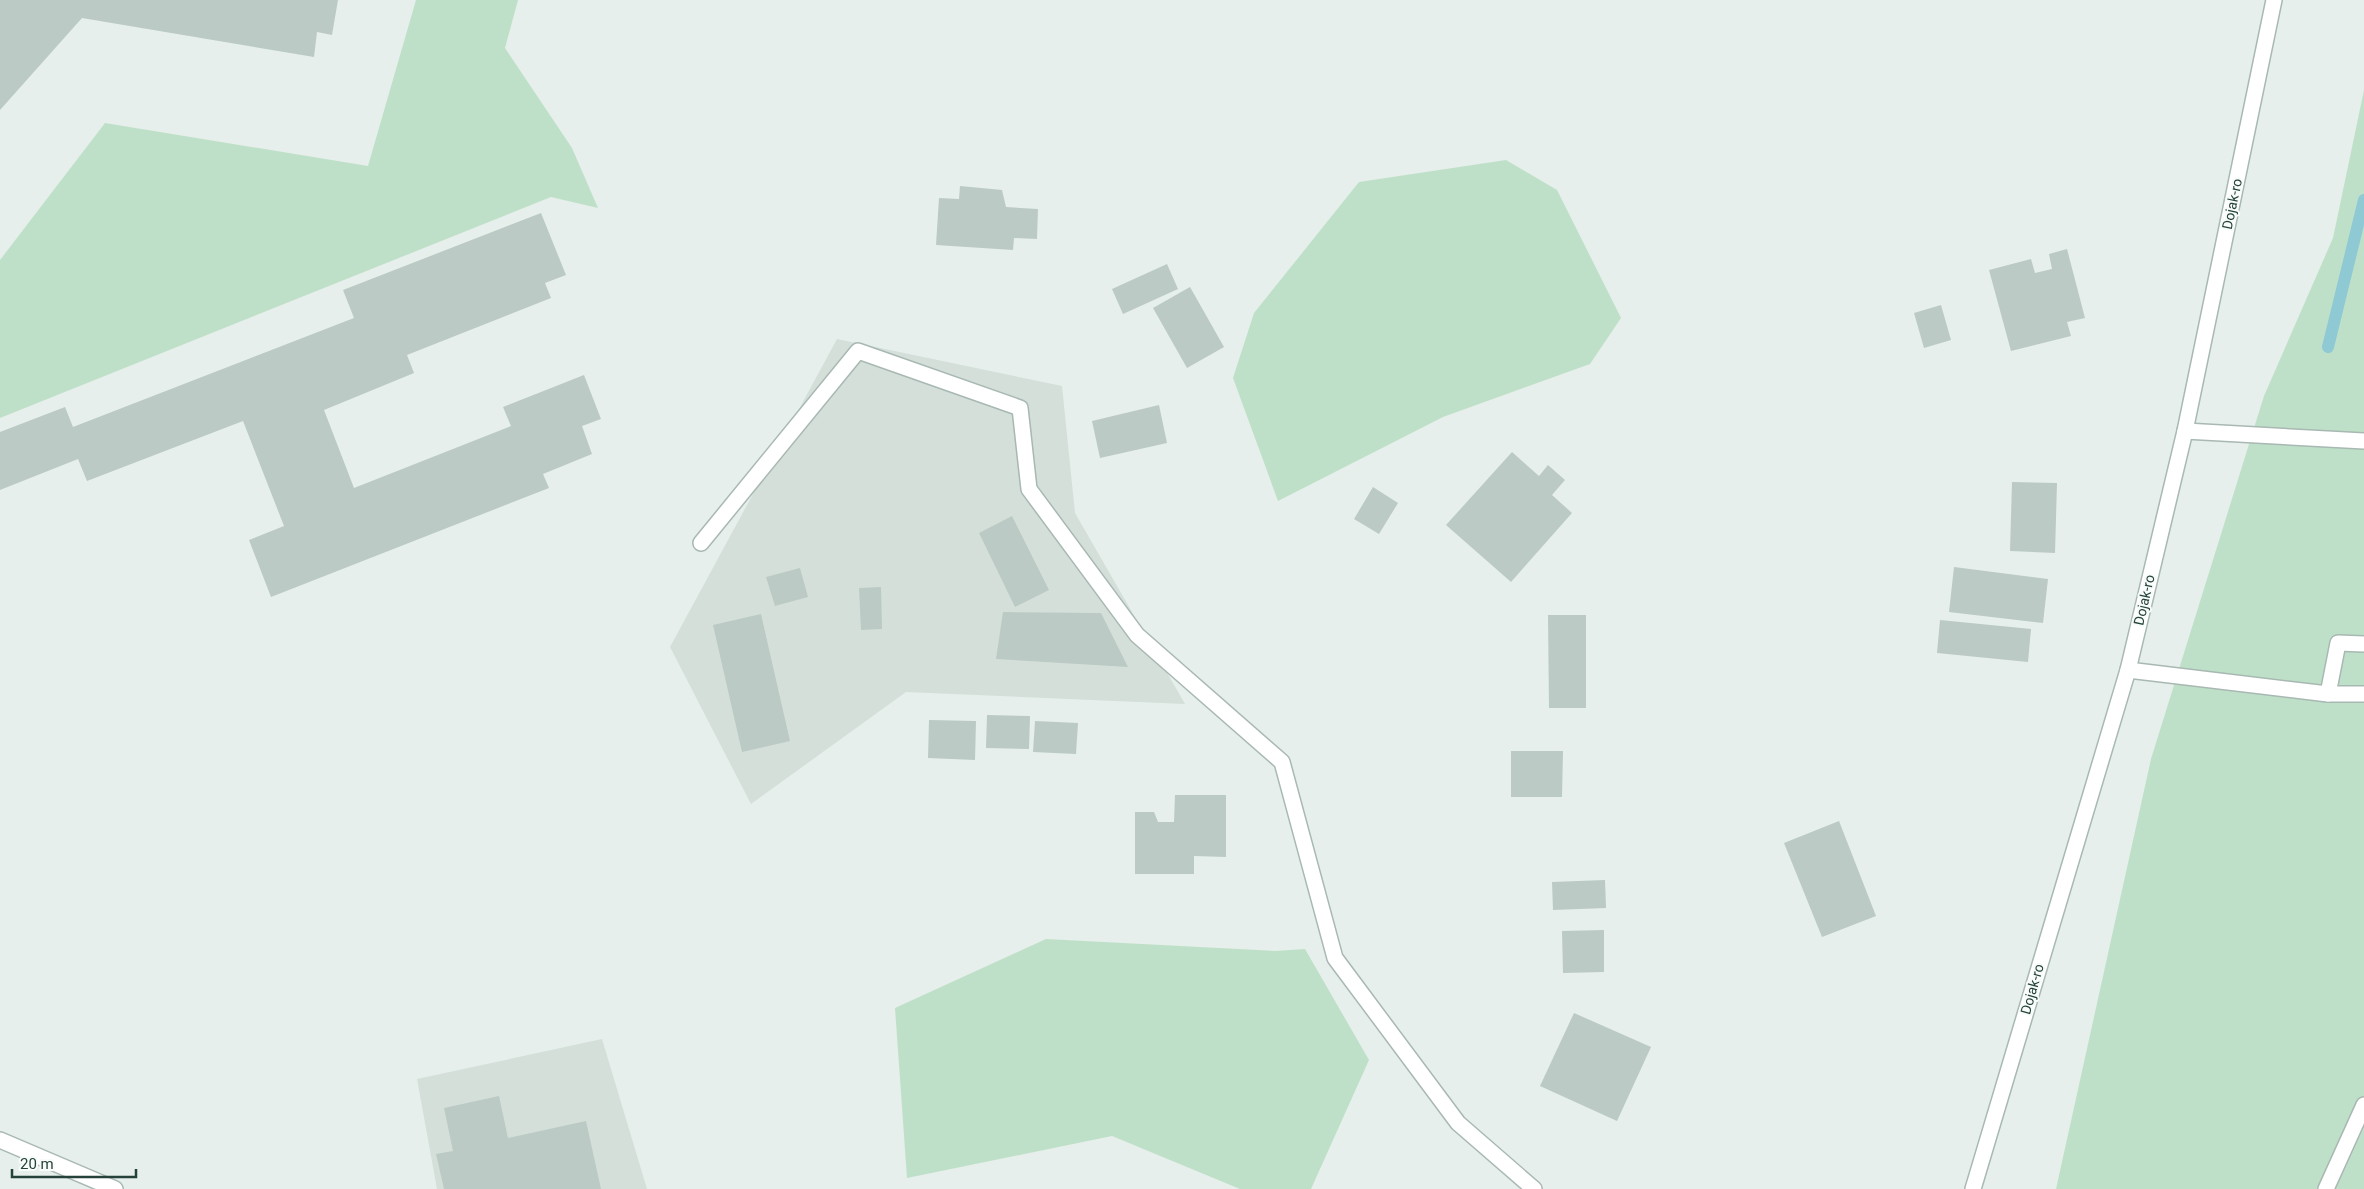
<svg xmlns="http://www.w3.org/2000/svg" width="2364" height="1189" font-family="Roboto,sans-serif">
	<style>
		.built { fill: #d4dfda }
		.green { fill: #bfe0c8 }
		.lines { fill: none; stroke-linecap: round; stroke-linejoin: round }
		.stream { stroke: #8ec9d4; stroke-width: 12 }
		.building { fill: #bbcac4 }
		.service-casing { stroke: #a8b8b2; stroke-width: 18 }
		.minor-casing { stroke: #a8b8b2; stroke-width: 18 }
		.tertiary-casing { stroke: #a8b8b2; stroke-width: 18 }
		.service { stroke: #fff; stroke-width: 15 }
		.minor { stroke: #fff; stroke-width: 15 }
		.tertiary { stroke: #fff; stroke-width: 15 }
		.labels { text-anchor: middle; stroke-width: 4; stroke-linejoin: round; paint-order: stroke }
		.street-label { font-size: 14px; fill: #24423a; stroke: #f7fbf9 }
	</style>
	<rect width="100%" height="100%" fill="#e6efeb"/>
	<g class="built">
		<polygon points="837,339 1062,386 1075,513 1185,704 906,692 751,804 670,647"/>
		<polygon points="602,1039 647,1189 437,1189 417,1079"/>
	</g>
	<g class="green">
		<polygon points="416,0 518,0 505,48 572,148 598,208 551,197 0,418 0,260 105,123 368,166"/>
		<polygon points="2364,90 2364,1189 2056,1189 2151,759 2264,396 2333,238"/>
		<polygon points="1506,160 1557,190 1621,318 1590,364 1443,417 1278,501 1233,378 1254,313 1359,182"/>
		<polygon points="1046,939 1275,951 1305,949 1369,1060 1311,1189 1240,1189 1112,1136 907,1178 895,1008"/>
	</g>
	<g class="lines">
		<polyline class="stream" points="2328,347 2364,200"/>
	</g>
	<g class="building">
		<polygon points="0,0 338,0 332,35 317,32 314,57 82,18 0,110"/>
		<polygon points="960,186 1002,190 1006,207 1038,209 1037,239 1014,238 1013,250 936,245 939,198 959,199"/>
		<polygon points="541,213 566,275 545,283 551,298 407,355 414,373 324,410 354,488 511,426 503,407 584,375 601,419 582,426 592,454 543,474 549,488 271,597 249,540 284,526 243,421 87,481 78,459 0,490 0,432 65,407 73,427 354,318 343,290"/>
		<polygon points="2067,249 2085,318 2067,322 2071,336 2011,351 1989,270 2031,259 2035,273 2052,269 2049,254"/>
		<polygon points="1167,264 1178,289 1123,314 1112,289"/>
		<polygon points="1190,287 1224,347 1187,368 1153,308"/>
		<polygon points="1941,305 1951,340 1924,348 1914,313"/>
		<polygon points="1159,405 1167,443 1100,458 1092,421"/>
		<polygon points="1512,452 1539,476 1548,465 1565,480 1552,495 1572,513 1511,582 1446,525"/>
		<polygon points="2012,482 2057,483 2055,553 2010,551"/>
		<polygon points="1373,487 1398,503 1379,534 1354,519"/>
		<polygon points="1012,516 1049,590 1015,607 979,533"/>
		<polygon points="1954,567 2048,579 2043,623 1949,612"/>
		<polygon points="800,568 808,597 775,606 766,577"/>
		<polygon points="881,587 882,629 861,630 859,588"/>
		<polygon points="1003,612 1101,613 1128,667 996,659"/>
		<polygon points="761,614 790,741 742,752 713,625"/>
		<polygon points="1548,615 1586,615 1586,708 1549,708"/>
		<polygon points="1940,620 2031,629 2028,662 1937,653"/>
		<polygon points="987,715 1030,716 1029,749 986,748"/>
		<polygon points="929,720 976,721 975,760 928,758"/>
		<polygon points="1035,721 1078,723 1076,754 1033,752"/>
		<polygon points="1511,751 1563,751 1562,797 1511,797"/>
		<polygon points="1175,795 1226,795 1226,857 1194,856 1194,874 1135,874 1135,812 1154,812 1158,822 1174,822"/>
		<polygon points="1839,821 1876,916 1822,937 1784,843"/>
		<polygon points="1605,880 1606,908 1553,910 1552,882"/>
		<polygon points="1604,930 1604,972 1563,973 1562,931"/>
		<polygon points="1574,1013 1651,1047 1617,1121 1540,1086"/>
		<polygon points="499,1096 508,1138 586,1121 601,1189 444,1189 436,1154 453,1151 444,1108"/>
	</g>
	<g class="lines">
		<defs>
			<g id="service">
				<polyline points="2128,670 2328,694 2364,694"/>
				<polyline points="2328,694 2338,643 2364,644"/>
				<polyline points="2326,1189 2364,1105"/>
			</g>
			<g id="minor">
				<polyline points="701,543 858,351 1020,408 1029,489 1137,635 1282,762 1335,958 1458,1123 1534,1189"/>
				<polyline points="0,1140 115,1189"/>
			</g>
			<g id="tertiary">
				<polyline points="2185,431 2364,441"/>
				<polyline points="1973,1189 2128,670 2185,431 2274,0"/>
			</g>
		</defs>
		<use href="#service" class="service-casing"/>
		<use href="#minor" class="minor-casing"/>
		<use href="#tertiary" class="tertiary-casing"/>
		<use href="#service" class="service"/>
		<use href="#minor" class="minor"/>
		<use href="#tertiary" class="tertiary"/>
	</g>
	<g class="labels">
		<g class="street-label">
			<text transform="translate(2232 204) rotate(-78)" y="5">Dojak-ro</text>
			<text transform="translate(2144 600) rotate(-77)" y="5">Dojak-ro</text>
			<text transform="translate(2032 989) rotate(-74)" y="5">Dojak-ro</text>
		</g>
	</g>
	<path d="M12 1169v8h124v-8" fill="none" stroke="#24423a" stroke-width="2.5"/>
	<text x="20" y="1169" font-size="15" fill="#24423a" stroke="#f7fbf9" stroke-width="4" paint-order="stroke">20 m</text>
</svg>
